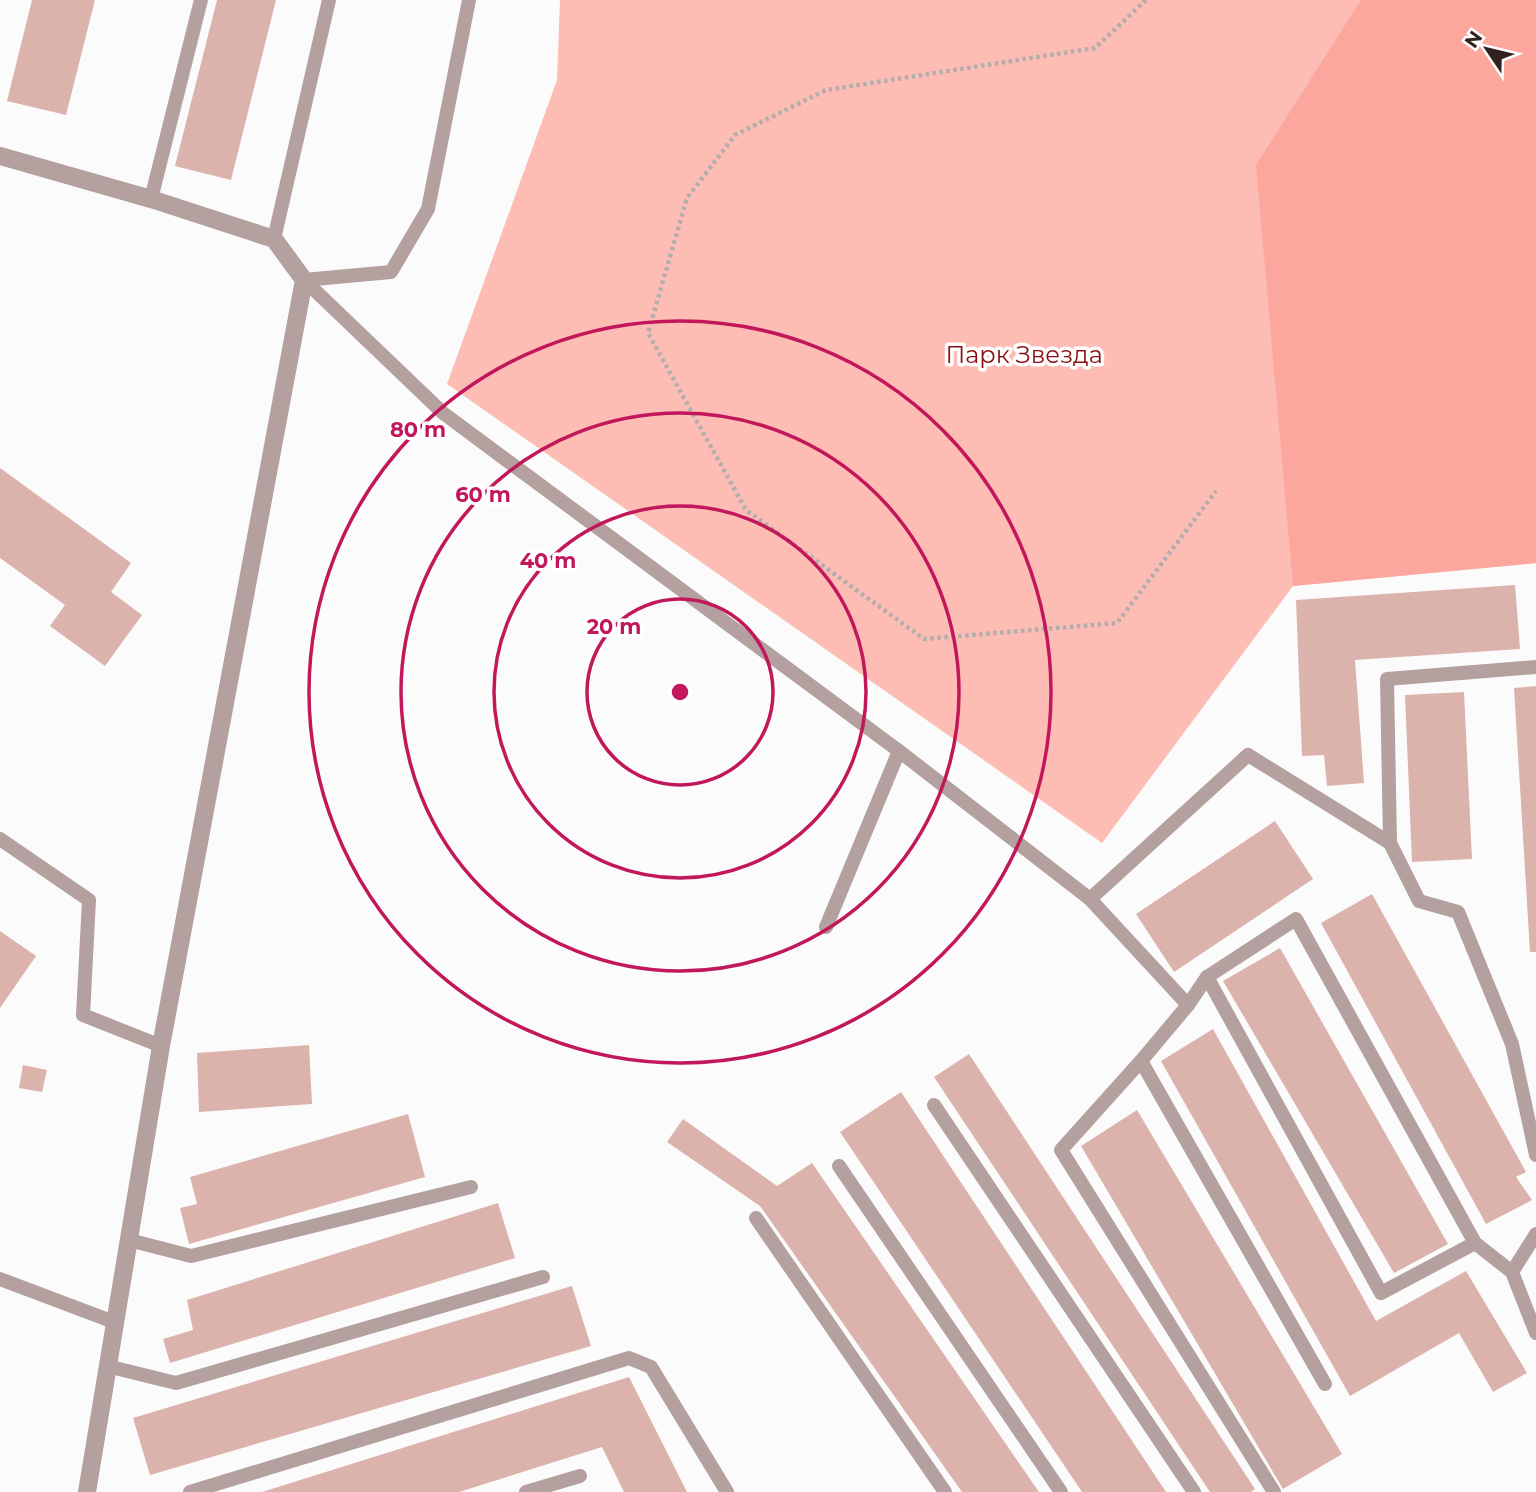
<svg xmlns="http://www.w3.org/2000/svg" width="1536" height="1492" font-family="Montserrat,sans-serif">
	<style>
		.green { fill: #fdbdb5 }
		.forest { fill: #fba79d }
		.building { fill: #dcb2ad }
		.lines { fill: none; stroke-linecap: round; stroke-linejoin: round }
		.path { stroke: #b3adac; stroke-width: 4.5; stroke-dasharray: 3.5 3.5; stroke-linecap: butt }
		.service { stroke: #b4a19f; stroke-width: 14 }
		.minor { stroke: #b4a19f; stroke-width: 18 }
		.ring { fill: none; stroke: #c2185b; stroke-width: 3.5 }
		.labels { text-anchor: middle; stroke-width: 7; stroke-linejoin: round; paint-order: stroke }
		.park-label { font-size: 24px; fill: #8b0f12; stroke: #fff }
		.centre { fill: #c2185b; stroke: #fff; stroke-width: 3.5 }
		.ring-label { font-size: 21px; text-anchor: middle; font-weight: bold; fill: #c2185b; stroke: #fff; stroke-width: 7; stroke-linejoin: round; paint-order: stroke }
	</style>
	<rect width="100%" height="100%" fill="#fbfbfb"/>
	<polygon class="green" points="560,0 1536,0 1536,563 1293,586 1102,843 447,384 557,80"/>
	<polygon class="forest" points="1361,0 1536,0 1536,563 1293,586 1256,165"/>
	<g class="building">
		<polygon points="32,0 95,0 66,115 7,101"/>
		<polygon points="217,0 276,0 231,180 175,166"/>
		<polygon points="0,468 131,563 111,592 142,615 105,666 50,626 65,605 0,558"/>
		<polygon points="1515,585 1520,649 1355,660 1364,783 1327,786 1324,755 1302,756 1296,600"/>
		<polygon points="1536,686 1536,952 1530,952 1514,688"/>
		<polygon points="1464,692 1472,859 1412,862 1405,695"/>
		<polygon points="1275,821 1313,879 1174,972 1136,914"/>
		<polygon points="1372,894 1526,1172 1516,1177 1532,1200 1486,1224 1321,923"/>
		<polygon points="0,931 36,956 0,1008"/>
		<polygon points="1280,948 1448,1244 1394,1273 1223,981"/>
		<polygon points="1213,1029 1376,1321 1466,1271 1527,1373 1493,1392 1459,1333 1350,1396 1161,1061"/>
		<polygon points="309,1045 312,1104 199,1112 197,1053"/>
		<polygon points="969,1054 1255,1489 1251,1492 1210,1492 934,1077"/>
		<polygon points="23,1065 47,1070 42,1092 19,1088"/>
		<polygon points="901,1092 1166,1492 1082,1492 840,1132"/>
		<polygon points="1137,1110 1342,1454 1283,1489 1081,1146"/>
		<polygon points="408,1114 425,1177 189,1244 180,1208 197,1204 190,1177"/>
		<polygon points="683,1119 777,1186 812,1163 1039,1492 962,1492 760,1206 667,1142"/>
		<polygon points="498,1203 515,1258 170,1363 163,1339 193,1330 187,1300"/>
		<polygon points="572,1286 591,1346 150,1475 133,1418"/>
		<polygon points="629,1377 687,1492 624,1492 602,1447 459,1492 262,1492"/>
	</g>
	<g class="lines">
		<polyline class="path" points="1146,0 1095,48 826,90 735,135 687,198 648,333 746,510 924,639 1117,623 1216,491"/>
		<g class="service">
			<polyline points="151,199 201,0"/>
			<polyline points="274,239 329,0"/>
			<polyline points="304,280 443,413 899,751 826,927"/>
			<polyline points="304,280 391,272 428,209 469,0"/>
			<polyline points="1536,667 1387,679 1390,843 1419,901 1458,912 1512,1044 1536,1155"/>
			<polyline points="899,751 1090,899"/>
			<polyline points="0,839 89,900 83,1015 161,1046"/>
			<polyline points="1390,843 1248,755 1090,899 1188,1005 1207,977 1296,919 1475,1243 1512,1272"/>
			<polyline points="1207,977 1381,1293 1475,1243"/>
			<polyline points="1188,1005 1141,1061 1061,1150 1274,1492"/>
			<polyline points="1141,1061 1325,1384"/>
			<polyline points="934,1105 1194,1492"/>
			<polyline points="839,1166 1061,1492"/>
			<polyline points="756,1218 945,1492"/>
			<polyline points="1536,1234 1512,1272 1536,1333"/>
			<polyline points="129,1240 191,1256 471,1187"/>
			<polyline points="0,1279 114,1322"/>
			<polyline points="107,1366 176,1383 543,1277"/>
			<polyline points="190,1492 629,1358 651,1367 727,1492"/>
			<polyline points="526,1492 580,1476"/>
		</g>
		<polyline class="minor" points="0,156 151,199 274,239 304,280 161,1046 87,1492"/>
	</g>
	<g class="ring">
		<circle cx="680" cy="692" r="93"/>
		<circle cx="680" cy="692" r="186"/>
		<circle cx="680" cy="692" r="279"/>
		<circle cx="680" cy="692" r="371"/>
	</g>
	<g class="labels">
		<g class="park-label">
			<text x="1024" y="363">Парк Звезда</text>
		</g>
	</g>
	<circle cx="680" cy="692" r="10" class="centre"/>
	<g class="ring-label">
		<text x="418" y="437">80 m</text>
		<text x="483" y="502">60 m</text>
		<text x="548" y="568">40 m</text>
		<text x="614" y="634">20 m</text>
	</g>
	<g transform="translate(1487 49) rotate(305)" stroke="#ffffff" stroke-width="5" paint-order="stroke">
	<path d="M0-5L12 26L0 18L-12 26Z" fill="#312220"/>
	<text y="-10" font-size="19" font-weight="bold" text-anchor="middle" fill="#312220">N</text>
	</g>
</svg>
